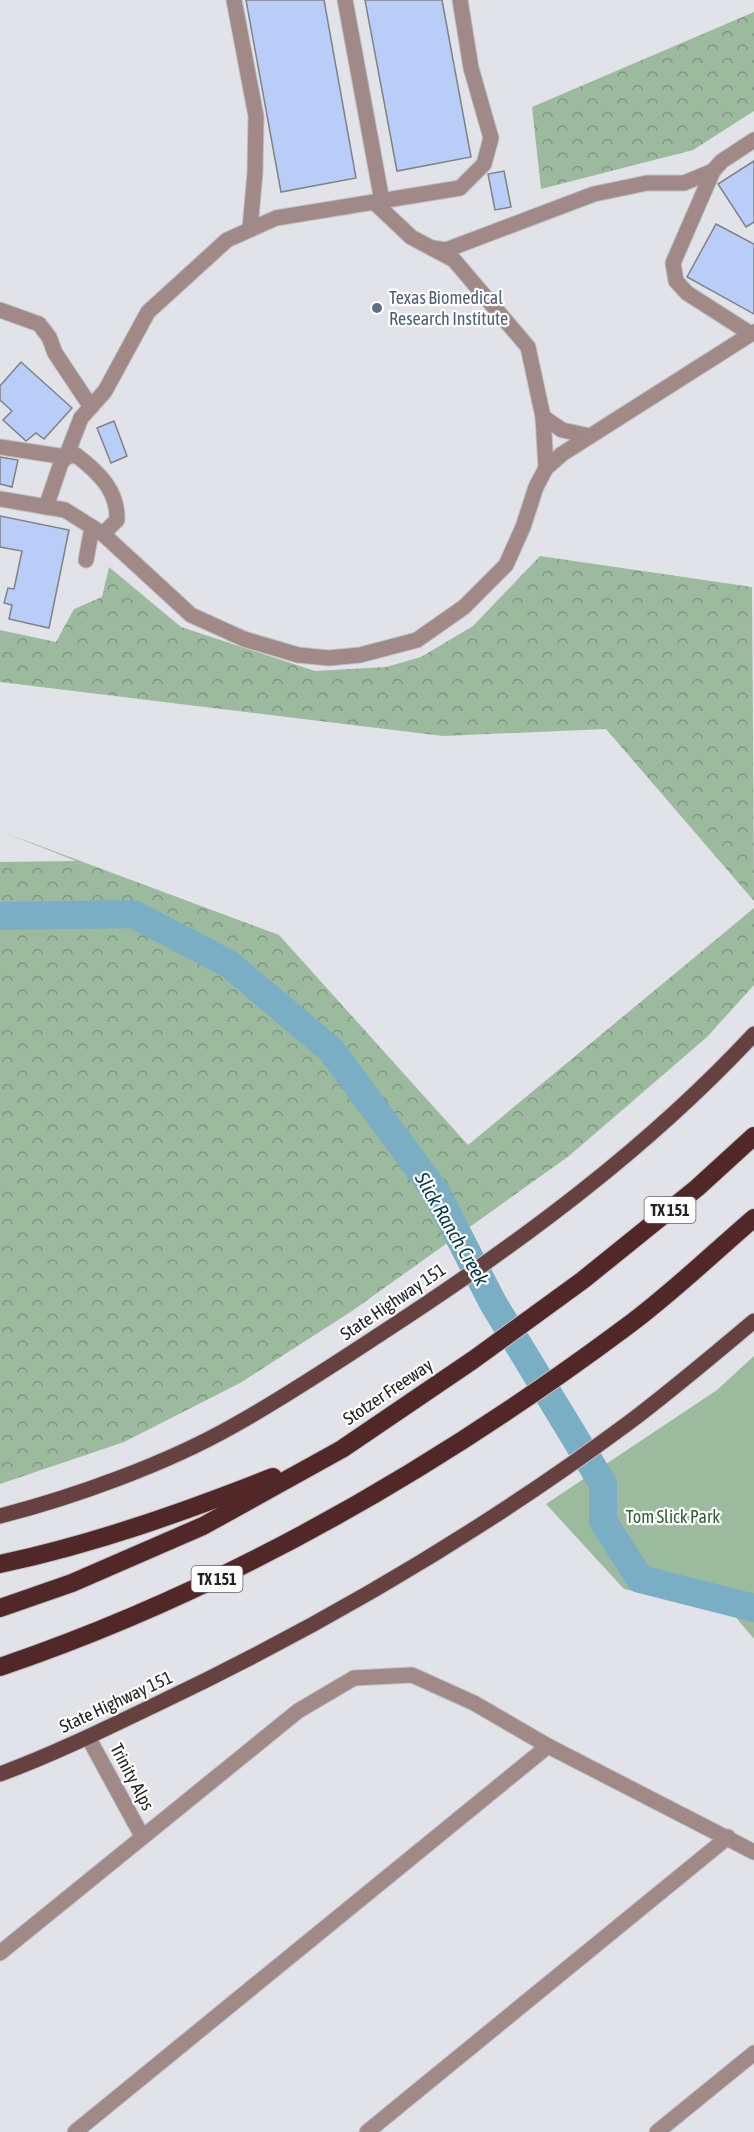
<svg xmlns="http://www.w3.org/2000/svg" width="754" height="2132" font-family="'Asap Condensed',sans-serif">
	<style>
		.green { fill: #9bba9e }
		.forest { fill: url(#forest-crowns) }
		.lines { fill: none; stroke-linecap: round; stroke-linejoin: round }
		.river { stroke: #79aec4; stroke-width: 28 }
		.building { fill: #b8cef8; stroke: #808286; stroke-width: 1.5 }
		.minor-casing { stroke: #bec0c5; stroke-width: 17 }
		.major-casing { stroke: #bec0c5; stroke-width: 17 }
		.highway-casing { stroke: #bec0c5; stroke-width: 20 }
		.minor { stroke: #a18988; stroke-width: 15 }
		.major { stroke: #674140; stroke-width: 15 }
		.highway { stroke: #522727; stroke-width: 18 }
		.service-dot { fill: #5c6f8a; stroke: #fff; stroke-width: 2 }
		.labels { text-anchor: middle; stroke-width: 4.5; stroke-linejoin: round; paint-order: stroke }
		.shield { fill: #fff; stroke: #646465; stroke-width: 1.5 }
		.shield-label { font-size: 16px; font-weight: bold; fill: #212223 }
		.service-label { font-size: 18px; fill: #4e5e75; stroke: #fff; text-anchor: start }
		.street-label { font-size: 18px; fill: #212223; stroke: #fff }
		.park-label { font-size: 18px; fill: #2b6234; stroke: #fff }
		.water-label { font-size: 20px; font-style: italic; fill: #063747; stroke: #fff }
	</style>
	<defs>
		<pattern id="forest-crowns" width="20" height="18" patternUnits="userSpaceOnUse" patternTransform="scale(1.5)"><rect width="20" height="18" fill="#9bba9e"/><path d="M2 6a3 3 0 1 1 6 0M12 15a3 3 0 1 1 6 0" fill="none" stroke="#7e9780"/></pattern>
	</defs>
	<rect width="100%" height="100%" fill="#e1e3e8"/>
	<polygon class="green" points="754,1356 754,1639 733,1614 624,1589 546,1504 717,1390"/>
	<g class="forest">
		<polygon points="754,12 754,111 693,150 541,189 532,107"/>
		<polygon points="540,556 752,587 754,901 606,729 443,736 0,682 0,630 56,642 74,609 102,597 109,567 181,627 315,671 386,667 421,657 473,626"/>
		<polygon points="0,831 279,935 468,1145 754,908 754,985 707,1037 569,1156 352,1311 240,1383 124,1442 0,1484 0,862 76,861"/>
	</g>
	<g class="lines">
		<polyline class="river" points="0,916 133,914 229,964 331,1050 436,1192 493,1303 603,1484 603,1521 640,1579 754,1608"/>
	</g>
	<g class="building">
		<polygon points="246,0 324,0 356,178 281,192"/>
		<polygon points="365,0 442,0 471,157 397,171"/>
		<polygon points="754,161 754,222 746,227 718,184"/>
		<polygon points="504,171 511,207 495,210 488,174"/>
		<polygon points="716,224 754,244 754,314 687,277"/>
		<polygon points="21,362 72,408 44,439 36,433 26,441 3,420 12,411 0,400 0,386"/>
		<polygon points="114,421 127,456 111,463 97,428"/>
		<polygon points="0,457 18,460 12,487 0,484"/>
		<polygon points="0,516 69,530 49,628 9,619 12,605 4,603 8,588 14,589 22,551 0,547"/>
	</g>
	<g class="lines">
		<defs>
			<g id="minor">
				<polyline points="234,0 256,116 255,173 250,228"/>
				<polyline points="345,0 382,201"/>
				<polyline points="374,202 411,237 454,260 528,347 543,417 546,468"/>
				<polyline points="432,248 446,250 594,194 647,183 684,183 713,171"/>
				<polyline points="0,310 39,324 49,337 55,353 91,407"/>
				<polyline points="751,334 687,293 676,281 673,263 713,171 722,161 754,140"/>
				<polyline points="543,417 562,430 590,436"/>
				<polyline points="0,447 66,457 81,418 105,391 148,312 227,240 276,218 460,188 484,164 491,138 471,68 460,0"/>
				<polyline points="0,499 65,510 103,534 191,615 244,639 298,655 329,658 360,655 417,640 464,607 506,565 523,527 536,487 546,468 562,454 754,332"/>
				<path d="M46 507 61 463 66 457 76 455C98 472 118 490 117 520L103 534"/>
				<polyline points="86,560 92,527"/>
				<polyline points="88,1737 142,1836"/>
				<polyline points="0,1953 298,1711 354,1678 412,1675 474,1703 548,1746 754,1852"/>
				<polyline points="75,2132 548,1746"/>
				<polyline points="367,2132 728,1837"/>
				<polyline points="657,2132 754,2053"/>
			</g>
			<g id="major">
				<path d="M0 1516C74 1497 166 1464 233 1426 287 1396 339 1361 391 1327 521 1242 648 1148 754 1034"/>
				<path d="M0 1774C54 1754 105 1729 157 1704 321 1626 481 1532 627 1424 671 1391 712 1356 754 1321"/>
			</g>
			<g id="highway">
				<path d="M0 1564C94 1544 184 1512 273 1477"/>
				<polyline points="0,1608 72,1583 203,1526 342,1449 473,1360 583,1280 697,1188 754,1136"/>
				<path d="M0 1667C227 1590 434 1470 626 1327 671 1294 712 1254 754 1218"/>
			</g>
		</defs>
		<use href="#minor" class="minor-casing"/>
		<use href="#major" class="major-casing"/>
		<use href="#highway" class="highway-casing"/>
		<use href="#minor" class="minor"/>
		<use href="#major" class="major"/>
		<use href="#highway" class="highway"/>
	</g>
	<circle class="service-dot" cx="377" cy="308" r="6"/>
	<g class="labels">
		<g class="shield">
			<rect x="644.5" y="1197" width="51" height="26" rx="4.5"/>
			<rect x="191.5" y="1566" width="51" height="26" rx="4.5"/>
		</g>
		<g class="shield-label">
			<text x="670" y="1216">TX 151</text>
			<text x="217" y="1585">TX 151</text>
		</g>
		<g class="service-label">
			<text x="389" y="304">Texas Biomedical<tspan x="389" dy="21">Research Institute</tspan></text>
		</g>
		<g class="street-label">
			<text transform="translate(393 1302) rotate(-34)" y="6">State Highway 151</text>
			<text transform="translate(388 1392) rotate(-34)" y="6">Stotzer Freeway</text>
			<text transform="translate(116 1702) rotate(-25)" y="6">State Highway 151</text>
			<text transform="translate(132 1777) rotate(62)" y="6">Trinity Alps</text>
		</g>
		<g class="park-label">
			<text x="673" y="1523">Tom Slick Park</text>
		</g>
		<g class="water-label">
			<text transform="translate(452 1229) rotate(60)" y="7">Slick Ranch Creek</text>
		</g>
	</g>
</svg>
